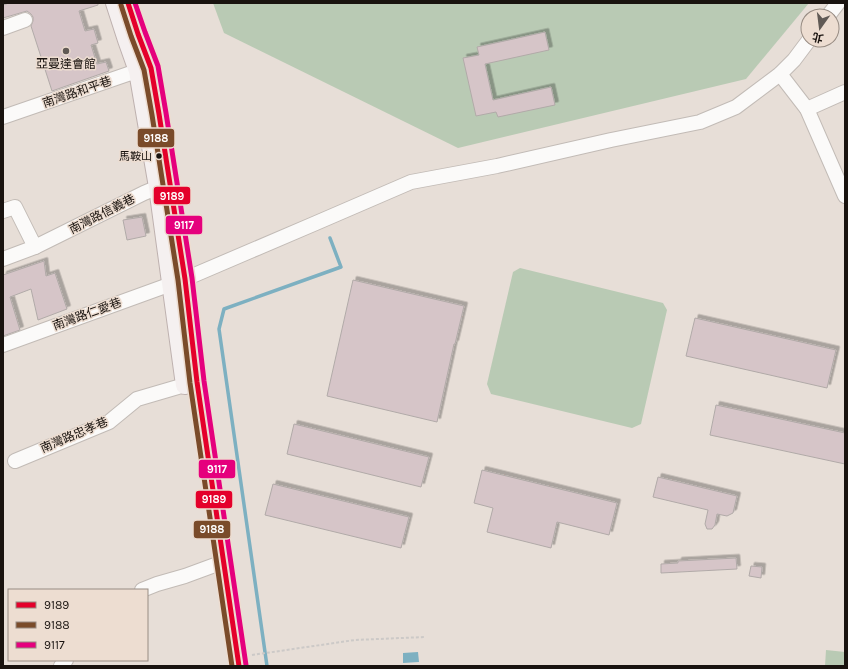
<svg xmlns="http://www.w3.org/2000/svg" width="848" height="669" font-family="Karla,'Noto Sans TC',sans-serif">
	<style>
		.green { fill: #b9cab4 }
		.water { fill: #7db0c1 }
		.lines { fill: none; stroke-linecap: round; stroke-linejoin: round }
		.stream { stroke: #7db0c1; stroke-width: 3.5 }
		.building { fill: #d6c5c8; stroke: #b1aaa8; filter: url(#shadow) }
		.minor-casing { stroke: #c2bbb6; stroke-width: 16 }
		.major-casing { stroke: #beb1af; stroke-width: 20 }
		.path { stroke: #ccc9c7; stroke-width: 2; stroke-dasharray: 3 2; stroke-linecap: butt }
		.minor { stroke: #fbfaf9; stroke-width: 14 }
		.major { stroke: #f5f0f0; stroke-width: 18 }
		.bus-1-casing { stroke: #edddd1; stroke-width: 8 }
		.bus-2-casing { stroke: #edddd1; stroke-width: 8 }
		.bus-3-casing { stroke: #edddd1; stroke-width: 8 }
		.bus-1 { stroke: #e4002b; stroke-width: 5 }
		.bus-2 { stroke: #7a4b2a; stroke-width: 5 }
		.bus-3 { stroke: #e5007d; stroke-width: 5 }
		.poi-dot { fill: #615a55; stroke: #edddd1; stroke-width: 1.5 }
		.bus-dot { fill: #19130f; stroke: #edddd1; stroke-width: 1.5 }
		.labels { text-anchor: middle; stroke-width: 3; stroke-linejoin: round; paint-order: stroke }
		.bus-label { font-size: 11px; fill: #19130f; stroke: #edddd1; text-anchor: end }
		.poi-label { font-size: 12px; fill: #19130f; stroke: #edddd1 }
		.street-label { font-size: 12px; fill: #19130f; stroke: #edddd1 }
		.line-badge { stroke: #edddd1; stroke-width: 1.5 }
		.badge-label { font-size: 11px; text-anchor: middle; font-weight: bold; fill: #fff }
	</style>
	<defs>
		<filter id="shadow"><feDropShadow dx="3.5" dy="-3.5" stdDeviation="0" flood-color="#0004"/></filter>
	</defs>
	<rect width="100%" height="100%" fill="#e7ded7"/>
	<g class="green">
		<polygon points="213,3 809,3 746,79 458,148 224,33"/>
		<polygon points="520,268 663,303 667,310 641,424 632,428 491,394 487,384 513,272"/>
		<polygon points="826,650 845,652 845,666 825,666"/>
	</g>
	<polygon class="water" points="418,652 419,662 403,663 403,653"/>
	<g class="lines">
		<polyline class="stream" points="267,666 219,329 224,309 341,267 330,238"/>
	</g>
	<g class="building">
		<polygon points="9,3 98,3 98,5 79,11 85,31 94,29 98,43 91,45 97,64 106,62 109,71 52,91 31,26 33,21 33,17 31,14 27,11 3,18 3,5"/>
		<polygon points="545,32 549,50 485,64 493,100 551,87 555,105 498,117 496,112 476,116 463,58 479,55 477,47"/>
		<polygon points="142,217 146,236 127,240 123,220"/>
		<polygon points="44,261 46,276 55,273 67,309 38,320 31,289 10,297 20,330 3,336 3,275"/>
		<polygon points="353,280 464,306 455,344 454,344 437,422 327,396"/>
		<polygon points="695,318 836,350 827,388 686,356"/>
		<polygon points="716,405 845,433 845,464 710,435"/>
		<polygon points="294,424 429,457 421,487 287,454"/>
		<polygon points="482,470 617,503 609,535 557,522 551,548 487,532 493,508 474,503"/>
		<polygon points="658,477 737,496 733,513 727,516 717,514 715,525 712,529 707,529 705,524 708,510 653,497"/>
		<polygon points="273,484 409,517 401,548 265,515"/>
		<polygon points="736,558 737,569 661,573 661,564 678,563 678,561"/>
		<polygon points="751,566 762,567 761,578 749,576"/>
	</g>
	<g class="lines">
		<defs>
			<g id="minor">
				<polyline points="828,16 838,3"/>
				<polyline points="3,28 25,20"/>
				<polyline points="780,74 807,109 845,196"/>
				<polyline points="807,109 845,92"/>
				<polyline points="3,117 128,74 146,69"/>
				<polyline points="3,211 15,207 35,247"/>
				<polyline points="3,259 35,247 144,193 168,183"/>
				<polyline points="3,345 185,279 316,223 411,182 497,166 611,140 700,122 736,107 780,74 794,60 809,40"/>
				<polyline points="15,461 109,422 137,399 195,382"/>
				<polyline points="142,590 157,584 185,576 223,562"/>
				<polyline points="61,666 66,660"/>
			</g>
			<g id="major">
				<polyline points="115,3 127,40 138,71 158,187 185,385"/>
				<polyline points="128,3 138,34 151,68 159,114 185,279 197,382 239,666"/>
			</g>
		</defs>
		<use href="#minor" class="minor-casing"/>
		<use href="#major" class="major-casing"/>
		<polyline class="path" points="252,655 355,640 425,637"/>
		<use href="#minor" class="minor"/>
		<use href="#major" class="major"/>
		<defs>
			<polyline id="bus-1" points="128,3 138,34 151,68 159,114 185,279 197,382 239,666"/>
			<polyline id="bus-2" points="121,5 131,36 144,70 152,115 178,280 190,383 232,666"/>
			<polyline id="bus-3" points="135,3 145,32 158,66 166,113 192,278 204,381 246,665"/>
		</defs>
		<use href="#bus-1" class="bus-1-casing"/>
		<use href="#bus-2" class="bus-2-casing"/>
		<use href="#bus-3" class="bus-3-casing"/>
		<use href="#bus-1" class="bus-1"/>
		<use href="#bus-2" class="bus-2"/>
		<use href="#bus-3" class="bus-3"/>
	</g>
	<circle class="poi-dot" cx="66" cy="51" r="4"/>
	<circle class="bus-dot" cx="159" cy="156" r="3.5"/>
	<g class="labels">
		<g class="bus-label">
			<text x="152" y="160">馬鞍山</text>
		</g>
		<g class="poi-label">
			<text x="66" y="68">亞曼達會館</text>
		</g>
		<g class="street-label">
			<text transform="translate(77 92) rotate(-19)" y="4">南灣路和平巷</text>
			<text transform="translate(102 214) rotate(-27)" y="4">南灣路信義巷</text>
			<text transform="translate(87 314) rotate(-20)" y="4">南灣路仁愛巷</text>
			<text transform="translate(74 435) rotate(-23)" y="4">南灣路忠孝巷</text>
		</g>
	</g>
	<g class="line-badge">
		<rect x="137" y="128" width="38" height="20" rx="4" fill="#7a4b2a"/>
		<rect x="153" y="186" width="38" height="19" rx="4" fill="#e4002b"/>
		<rect x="165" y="215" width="38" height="20" rx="4" fill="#e5007d"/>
		<rect x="198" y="459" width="38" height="20" rx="4" fill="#e5007d"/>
		<rect x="195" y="490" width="38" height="19" rx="4" fill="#e4002b"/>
		<rect x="193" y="520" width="38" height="19" rx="4" fill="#7a4b2a"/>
	</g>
	<g class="badge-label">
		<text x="156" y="142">9188</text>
		<text x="172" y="200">9189</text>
		<text x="184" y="229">9117</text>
		<text x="217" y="473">9117</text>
		<text x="214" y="503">9189</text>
		<text x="212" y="533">9188</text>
	</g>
	<rect width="848" height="669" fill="none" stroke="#19130f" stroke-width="8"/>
	<rect x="8" y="589" width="140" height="72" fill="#edddd1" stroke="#988c83"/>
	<rect x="16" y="602" width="20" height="6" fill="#e4002b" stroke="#988c83"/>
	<text x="44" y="609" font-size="12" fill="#19130f">9189</text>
	<rect x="16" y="622" width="20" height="6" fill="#7a4b2a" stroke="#988c83"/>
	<text x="44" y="629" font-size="12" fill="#19130f">9188</text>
	<rect x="16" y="642" width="20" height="6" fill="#e5007d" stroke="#988c83"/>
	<text x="44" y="649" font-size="12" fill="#19130f">9117</text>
	<g transform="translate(820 28) rotate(194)"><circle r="19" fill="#edddd1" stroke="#988c83"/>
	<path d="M0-3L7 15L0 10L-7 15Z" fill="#615a55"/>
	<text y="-6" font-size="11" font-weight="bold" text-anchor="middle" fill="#19130f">北</text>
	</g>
</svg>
